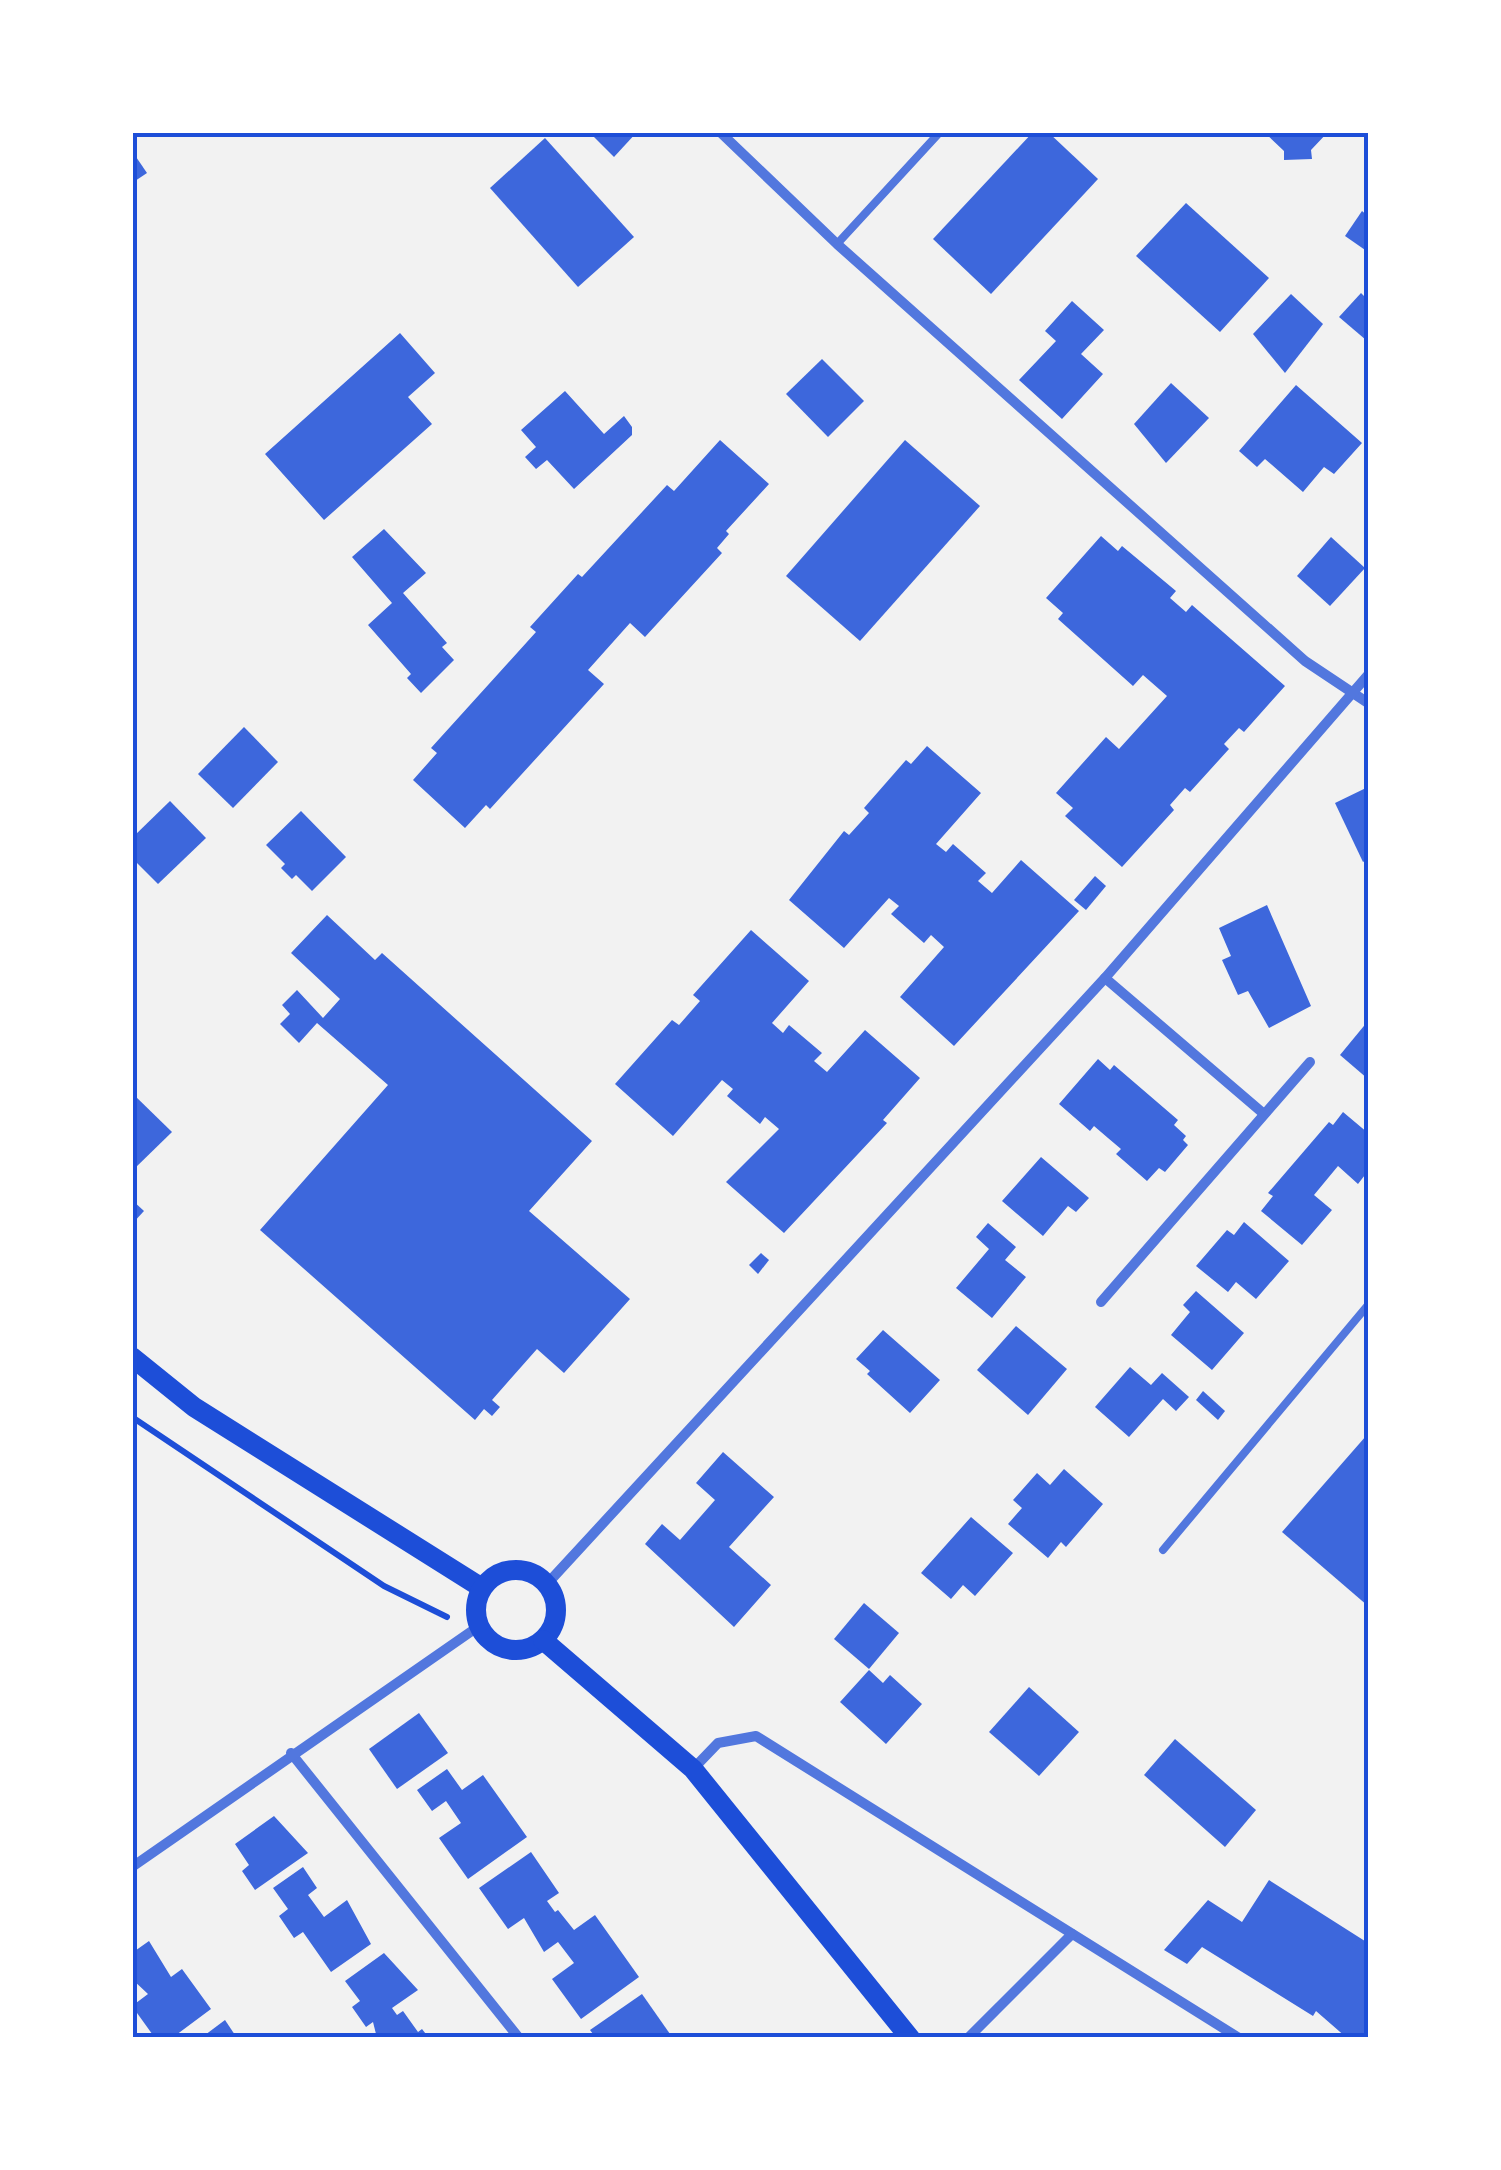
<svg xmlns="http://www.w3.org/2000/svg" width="1501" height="2170" font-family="'DM Sans',sans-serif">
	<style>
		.building { fill: #3d67dc }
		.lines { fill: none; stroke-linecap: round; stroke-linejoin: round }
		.path { stroke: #1d4ed8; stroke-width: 6 }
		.service { stroke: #5277de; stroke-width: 8 }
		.minor { stroke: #5277de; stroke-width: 10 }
		.secondary { stroke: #1d4ed8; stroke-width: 20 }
		.neatline { fill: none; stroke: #1d4ed8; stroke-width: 4 }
	</style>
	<rect width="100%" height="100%" fill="#f2f2f2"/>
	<g class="building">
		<polygon points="589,132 637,132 614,157"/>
		<polygon points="1033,132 1048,132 1098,179 991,294 933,239"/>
		<polygon points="1264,132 1328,132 1311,150 1312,159 1284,160 1284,151"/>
		<polygon points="545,138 634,237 578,287 490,188"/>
		<polygon points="132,151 147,173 132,183"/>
		<polygon points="1186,203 1269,278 1220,332 1136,256"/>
		<polygon points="1362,211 1368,216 1368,252 1345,236"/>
		<polygon points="1361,293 1368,300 1366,340 1339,317"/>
		<polygon points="1291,294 1323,324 1285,373 1253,334"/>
		<polygon points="1072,301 1104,330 1081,354 1103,374 1062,419 1019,380 1056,341 1045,331"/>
		<polygon points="400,333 435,373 408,397 432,424 324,520 265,454"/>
		<polygon points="822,359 864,401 828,437 786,394"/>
		<polygon points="1171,383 1209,418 1166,463 1134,424"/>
		<polygon points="1296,385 1362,443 1334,474 1324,467 1303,492 1265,459 1257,467 1239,451"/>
		<polygon points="565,391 604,434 624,416 632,427 632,435 574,489 547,460 536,469 525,457 536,447 521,430"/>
		<polygon points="720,440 769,484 726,531 729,534 717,548 722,553 645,637 630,623 588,670 604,684 490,809 486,805 465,828 413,780 437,753 431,748 536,632 530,627 578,574 582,577 667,485 674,491"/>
		<polygon points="905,440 980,506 860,641 786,576"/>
		<polygon points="384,529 426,573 403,593 447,643 442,647 454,660 421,693 407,678 411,674 368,625 392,603 352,557"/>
		<polygon points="1101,536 1118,551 1122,546 1176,591 1170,598 1186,612 1192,605 1285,686 1244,732 1239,728 1224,744 1229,749 1190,792 1185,788 1170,805 1174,810 1122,867 1065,816 1073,808 1056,793 1106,737 1119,749 1167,696 1143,675 1133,686 1058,619 1063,613 1046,598"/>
		<polygon points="1331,537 1365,568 1330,606 1297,576"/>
		<polygon points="244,727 278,762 233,808 198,774"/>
		<polygon points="927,746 981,793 936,844 946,852 953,844 986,873 978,881 992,893 1021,860 1079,911 954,1046 900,997 944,947 931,935 924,943 891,914 899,906 889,898 844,948 789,900 844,831 849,835 869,813 864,808 906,760 911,764"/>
		<polygon points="1368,787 1368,859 1363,862 1335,803"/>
		<polygon points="170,801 206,838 158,884 132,858 132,838"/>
		<polygon points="301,811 346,857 312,891 296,875 292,879 281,868 285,864 266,845"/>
		<polygon points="1095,876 1106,886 1086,910 1074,900"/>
		<polygon points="1267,905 1311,1006 1269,1028 1248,991 1238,995 1222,960 1231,956 1219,928"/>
		<polygon points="327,915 375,960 382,953 592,1141 529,1211 630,1299 564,1373 537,1349 492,1400 500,1407 492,1416 484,1409 475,1420 260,1230 388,1085 317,1023 299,1043 280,1024 290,1014 282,1005 297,990 323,1018 340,999 291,953"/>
		<polygon points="751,930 809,981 772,1023 783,1033 789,1025 822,1053 814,1061 827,1072 865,1030 920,1078 883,1120 887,1123 784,1233 726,1182 779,1129 765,1117 760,1124 727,1096 733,1089 722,1080 673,1136 615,1084 672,1020 679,1025 700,1001 693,995"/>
		<polygon points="1368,1021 1368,1079 1340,1055"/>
		<polygon points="1098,1059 1110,1070 1114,1065 1178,1120 1174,1125 1186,1136 1183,1140 1188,1145 1165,1172 1159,1168 1147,1181 1116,1154 1121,1149 1108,1138 1094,1126 1090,1131 1059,1104"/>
		<polygon points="132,1093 172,1132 132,1171"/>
		<polygon points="1343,1112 1368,1133 1368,1171 1358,1184 1338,1166 1314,1195 1332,1210 1302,1245 1261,1211 1273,1196 1268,1193 1329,1122 1333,1125"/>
		<polygon points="1041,1157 1089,1198 1076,1212 1068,1206 1043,1236 1002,1201"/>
		<polygon points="132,1200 144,1211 132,1224"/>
		<polygon points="1244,1222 1289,1261 1256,1299 1236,1282 1228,1292 1196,1266 1227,1230 1234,1235"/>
		<polygon points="988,1223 1016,1247 1005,1260 1026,1277 992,1318 956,1288 989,1249 976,1237"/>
		<polygon points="761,1253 769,1260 758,1274 749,1265"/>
		<polygon points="1196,1291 1244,1333 1212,1370 1171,1335 1190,1312 1183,1305"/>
		<polygon points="1016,1326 1067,1369 1028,1415 977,1370"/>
		<polygon points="883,1330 940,1380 910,1413 867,1374 870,1371 856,1359"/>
		<polygon points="1130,1367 1151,1385 1162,1373 1189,1397 1176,1411 1163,1399 1129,1437 1095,1407"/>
		<polygon points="1203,1391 1225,1411 1218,1420 1196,1400"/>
		<polygon points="1366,1436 1368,1438 1368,1606 1282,1532"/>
		<polygon points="723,1452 774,1497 729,1547 771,1585 734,1627 645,1544 662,1524 680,1540 715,1500 696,1483"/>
		<polygon points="1064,1469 1103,1504 1066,1547 1061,1542 1048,1558 1008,1524 1022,1508 1013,1500 1037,1473 1050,1485"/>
		<polygon points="971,1517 1013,1553 975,1596 963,1585 951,1599 921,1573"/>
		<polygon points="864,1603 899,1633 869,1669 834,1639"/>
		<polygon points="869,1670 883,1683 890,1675 922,1704 886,1744 840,1702"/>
		<polygon points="1029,1687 1079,1732 1039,1776 989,1732"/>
		<polygon points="419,1713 448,1753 397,1789 369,1749"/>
		<polygon points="1175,1739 1256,1810 1225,1847 1144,1775"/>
		<polygon points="447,1769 462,1790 483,1775 527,1837 468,1879 439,1838 461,1823 446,1801 432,1811 417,1790"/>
		<polygon points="274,1816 308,1853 255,1890 242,1871 249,1865 235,1844"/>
		<polygon points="531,1852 559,1893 547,1901 555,1912 558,1910 574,1930 595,1915 639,1977 581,2019 552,1979 574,1963 558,1942 544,1952 524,1918 508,1929 479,1888"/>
		<polygon points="303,1867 317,1888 308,1895 324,1917 347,1900 371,1944 331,1972 303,1932 294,1938 279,1916 288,1909 273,1888"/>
		<polygon points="1269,1880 1368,1943 1368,2038 1347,2038 1316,2011 1313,2016 1202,1947 1187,1964 1164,1950 1208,1900 1242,1922"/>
		<polygon points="149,1941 171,1977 182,1969 211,2009 172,2038 155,2038 132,2006 148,1994 132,1979 132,1953"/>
		<polygon points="384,1953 418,1990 392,2008 397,2015 403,2011 418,2032 422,2029 429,2038 377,2038 373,2022 366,2027 352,2007 360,2001 345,1981"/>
		<polygon points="642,1994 670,2034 664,2038 596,2038 590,2030"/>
		<polygon points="225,2020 237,2038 201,2038"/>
	</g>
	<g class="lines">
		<polyline class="path" points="132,1417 384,1586 447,1617"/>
		<g class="service">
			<polyline points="837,244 940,132"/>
			<polyline points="1163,1550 1368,1305"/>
		</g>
		<g class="minor">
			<polyline points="720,132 837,244 1305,661 1368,703"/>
			<polyline points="1105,978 1264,1114"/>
			<polyline points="1101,1302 1310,1062"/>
			<polyline points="547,1584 1105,978 1368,675"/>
			<polyline points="291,1753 519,2038"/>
			<polyline points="693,1769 718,1743 756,1736 1239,2038"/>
			<polyline points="132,1867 479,1626"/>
			<polyline points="968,2038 1072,1934"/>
		</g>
		<g class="secondary">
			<polyline points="132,1357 194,1407 482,1588"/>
			<circle cx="516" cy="1610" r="40"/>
			<polyline points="543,1640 693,1769 910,2038"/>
		</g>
	</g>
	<rect width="1501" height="2170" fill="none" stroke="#ffffff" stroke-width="270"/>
	<rect x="135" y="135" width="1231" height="1900" class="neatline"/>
</svg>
